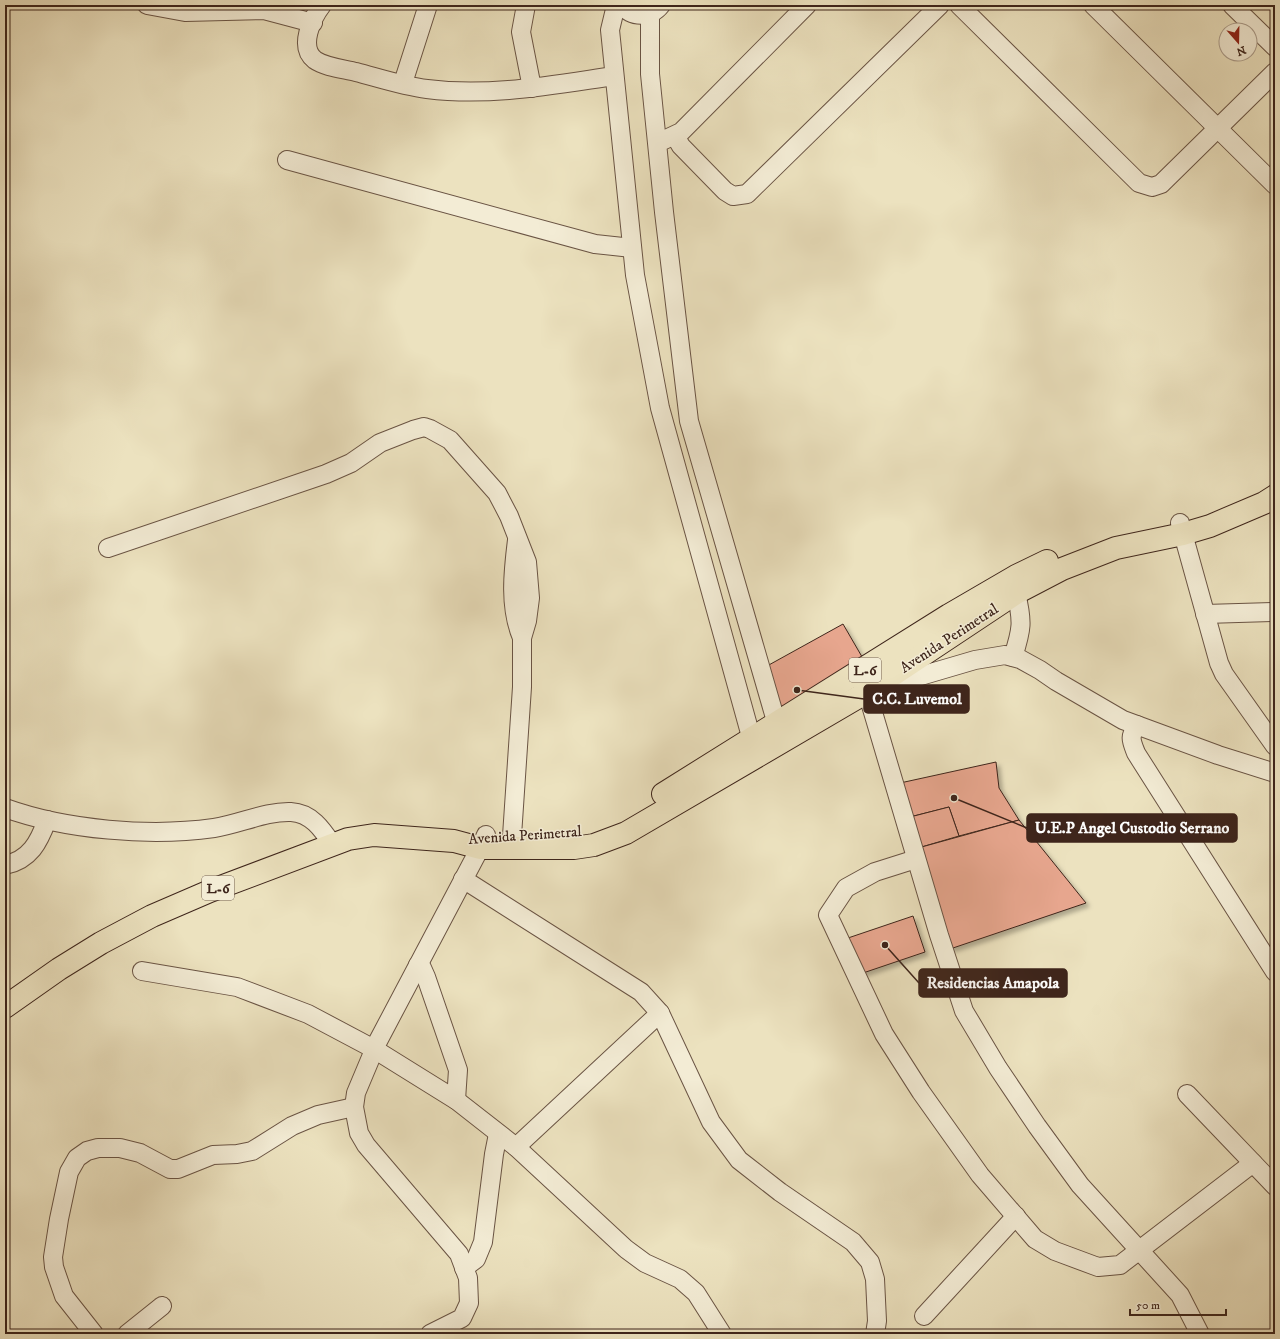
<svg xmlns="http://www.w3.org/2000/svg" width="1280" height="1339" font-family="'IM FELL DW Pica',serif">
	<style>
		.building { fill: #e7a68e; stroke: #3e251b; filter: url(#shadow) }
		.lines { fill: none; stroke-linecap: round; stroke-linejoin: round }
		.minor-casing { stroke: #6a5444; stroke-width: 20 }
		.major-casing { stroke: #3e251b; stroke-width: 24 }
		.minor { stroke: #f3ecd5; stroke-width: 18 }
		.major { stroke: #ece2bf; stroke-width: 22 }
		.labels { text-anchor: middle; stroke-width: 3; stroke-linejoin: round; paint-order: stroke }
		.shield { fill: #f3ecd5; stroke: #746153; stroke-width: 1 }
		.shield-label { font-size: 14px; font-weight: bold; fill: #3e251b }
		.street-label { font-size: 15px; fill: #3e251b; stroke: #f3ecd5 }
		.leader { fill: none; stroke: #3e251b; stroke-width: 1.5 }
		.callout-dot { fill: #3e251b; stroke: #f3ecd5; stroke-width: 1.5 }
		.callout { fill: #3e251b; stroke: #3e251b; stroke-width: 1.5 }
		.callout-label { font-size: 16px; text-anchor: middle; font-weight: bold; fill: #fff }
	</style>
	<defs>
		<filter id="shadow"><feDropShadow dx="3.5" dy="3.5" stdDeviation="2" flood-color="#0004"/></filter>
	</defs>
	<rect width="100%" height="100%" fill="#ece2bf"/>
	<filter id="stains"><feTurbulence type="fractalNoise" baseFrequency=".005" numOctaves="4"/><feColorMatrix values="0 0 0 0 .2 0 0 0 0 .09 0 0 0 0 .02 0 0 0 .5 -.17"/></filter>
	<radialGradient id="worn" r=".72"><stop offset=".6" stop-color="#630" stop-opacity="0"/><stop offset="1" stop-color="#630" stop-opacity=".3"/></radialGradient>
	<g class="building">
		<polygon points="843,624 865,662 781,713 767,666"/>
		<polygon points="996,762 999,788 1019,820 959,836 949,807 910,817 900,783"/>
		<polygon points="949,807 959,836 918,848 910,817"/>
		<polygon points="1019,820 1086,903 950,949 918,848"/>
		<polygon points="913,916 925,952 860,974 845,939"/>
	</g>
	<g class="lines">
		<defs>
			<g id="minor">
				<polyline points="147,5 185,12 264,10 313,23"/>
				<path d="M322 5C312 18 298 47 315 60 325 67 344 69 356 72 379 78 403 86 427 89 490 97 552 85 614 76"/>
				<polyline points="526,5 521,32 532,88"/>
				<polyline points="616,5 610,30 635,275 660,408 755,751"/>
				<path d="M622 5C631 18 651 18 661 5"/>
				<polyline points="959,5 1139,183 1152,187 1161,184 1275,72"/>
				<polyline points="1093,5 1275,185"/>
				<polyline points="1232,5 1275,47"/>
				<polyline points="650,14 650,74 664,212 689,421 780,735"/>
				<polyline points="403,83 428,5"/>
				<polyline points="675,136 681,146 725,191 733,196 747,194 940,5"/>
				<polyline points="664,140 681,132 807,5"/>
				<polyline points="287,160 595,244 632,248"/>
				<polyline points="1180,523 1219,663 1224,674 1275,746"/>
				<path d="M517 540C513 572 509 607 522 638"/>
				<polyline points="108,548 326,474 351,463 380,443 413,430 424,427 430,429 450,440 497,493 509,516 527,562 530,598 527,621 522,638 522,687 512,836"/>
				<polyline points="1205,614 1275,612"/>
				<path d="M1013 657C1022 629 1023 622 1016 593"/>
				<polyline points="861,681 867,692 939,935 964,1011 998,1068 1037,1126 1080,1185 1180,1295 1200,1334"/>
				<polyline points="883,687 975,660 1005,655 1020,659 1040,670 1056,681 1123,720 1218,755 1275,773"/>
				<path d="M1137 725C1129 737 1131 740 1136 753L1275 972"/>
				<path d="M5 808C66 830 150 837 214 828 240 824 266 811 291 812 311 813 322 829 332 844"/>
				<polyline points="916,859 875,872 846,888 828,915 884,1034 921,1092 980,1175 1035,1239 1055,1251 1098,1267 1120,1265 1253,1163"/>
				<path d="M5 865C30 860 39 842 47 820"/>
				<polyline points="463,879 641,992 660,1013 711,1122 739,1160 780,1192 853,1242 870,1262 875,1279 877,1321 875,1334"/>
				<polyline points="418,965 422,968 426,977 458,1070 456,1100"/>
				<polyline points="142,971 237,987 308,1014 374,1049 456,1100 516,1147 626,1249 645,1263 680,1279 696,1293 722,1334"/>
				<polyline points="1187,1094 1275,1186"/>
				<polyline points="516,1147 660,1013"/>
				<polyline points="464,1268 476,1259 483,1242 494,1154 498,1134"/>
				<polyline points="924,1316 1016,1216"/>
				<polyline points="94,1334 64,1296 54,1267 53,1257 59,1219 69,1172 77,1158 87,1151 98,1148 120,1148 140,1153 170,1169 178,1169 213,1155 237,1154 252,1151 292,1126 318,1115 354,1107"/>
				<polyline points="127,1334 162,1306"/>
				<polyline points="430,1334 462,1318 469,1303 468,1278 459,1254 366,1145 359,1133 354,1107 356,1093 377,1043 480,848 486,835"/>
			</g>
			<g id="major">
				<polyline points="663,794 949,615 1016,576 1047,561"/>
				<polyline points="5,1007 59,969 101,943 152,916 210,891 348,839 374,835 454,841 480,848 574,848 594,845 626,833 867,692 1016,593 1062,569 1116,548 1183,534 1210,526 1264,503 1275,496"/>
			</g>
		</defs>
		<use href="#minor" class="minor-casing"/>
		<use href="#major" class="major-casing"/>
		<use href="#minor" class="minor"/>
		<use href="#major" class="major"/>
	</g>
	<g class="labels">
		<g class="shield">
			<rect x="849" y="658" width="32" height="24" rx="3"/>
			<rect x="202" y="876" width="32" height="24" rx="3"/>
		</g>
		<g class="shield-label">
			<text x="865" y="675">L-6</text>
			<text x="218" y="893">L-6</text>
		</g>
		<g class="street-label">
			<text transform="translate(949 638) rotate(-33)" y="5">Avenida Perimetral</text>
			<text transform="translate(525 835) rotate(-4)" y="5">Avenida Perimetral</text>
		</g>
	</g>
	<path class="leader" d="M797 690L864 699M954 798L1027 828M885 945L919 983"/>
	<g class="callout-dot">
		<circle cx="797" cy="690" r="4"/>
		<circle cx="954" cy="798" r="4"/>
		<circle cx="885" cy="945" r="4"/>
	</g>
	<g class="callout">
		<rect x="864" y="685" width="105" height="28" rx="4"/>
		<rect x="1027" y="814" width="210" height="28" rx="4"/>
		<rect x="919" y="969" width="148" height="28" rx="4"/>
	</g>
	<g class="callout-label">
		<text x="917" y="704">C.C. Luvemol</text>
		<text x="1132" y="833">U.E.P Angel Custodio Serrano</text>
		<text x="993" y="988">Residencias Amapola</text>
	</g>
	<rect width="1280" height="1339" fill="none" stroke="#ece2bf" stroke-width="20"/>
	<rect x="6" y="6" width="1268" height="1327" fill="none" stroke="#3e251b" stroke-width="2"/>
	<rect x="10" y="10" width="1260" height="1319" fill="none" stroke="#3e251b"/>
	<g transform="translate(1238 42) rotate(160)"><circle r="19" fill="#f3ecd5" stroke="#ab9c8b"/>
	<path d="M0-3L7 15L0 10L-7 15Z" fill="#8f2418"/>
	<text y="-6" font-size="11" font-weight="bold" text-anchor="middle" fill="#3e251b">N</text>
	</g>
	<path d="M1130 1309v6h96v-6" fill="none" stroke="#3e251b" stroke-width="2"/>
	<text x="1136" y="1309" font-size="12" fill="#3e251b" stroke="#f3ecd5" stroke-width="3" paint-order="stroke">50 m</text>
	<rect width="100%" height="100%" filter="url(#stains)"/>
	<rect width="100%" height="100%" fill="url(#worn)"/>
</svg>
